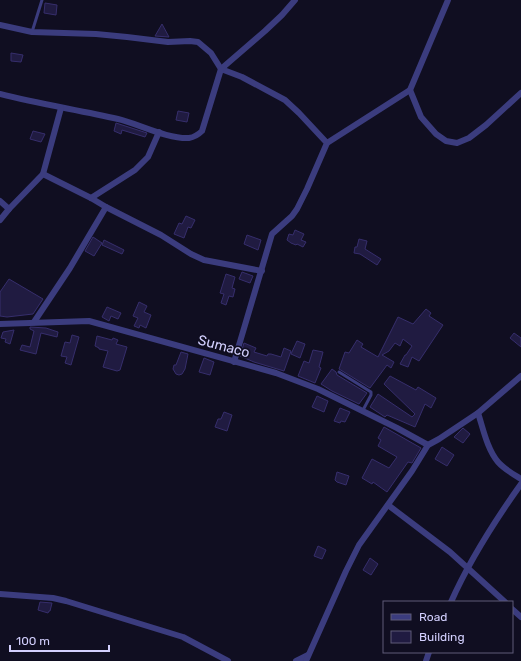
<svg xmlns="http://www.w3.org/2000/svg" width="521" height="661" font-family="Rubik,sans-serif">
	<style>
		.building { fill: #201b41; stroke: #362e6c }
		.lines { fill: none; stroke-linecap: round; stroke-linejoin: round }
		.lane { stroke: #3b3c7e; stroke-width: 3 }
		.street { stroke: #3b3c7e; stroke-width: 6 }
		.labels { text-anchor: middle; stroke-width: 3.5; stroke-linejoin: round; paint-order: stroke }
		.street-label { font-size: 14px; fill: #d2cffd; stroke: #100e21 }
	</style>
	<rect width="100%" height="100%" fill="#100e21"/>
	<g class="building">
		<polygon points="45,3 57,5 56,15 44,13"/>
		<polygon points="162,24 169,37 155,36"/>
		<polygon points="11,53 23,55 21,62 11,61"/>
		<polygon points="178,111 189,113 187,122 176,120"/>
		<polygon points="116,123 147,133 145,137 122,130 121,134 114,131"/>
		<polygon points="33,131 45,134 41,142 30,139"/>
		<polygon points="186,216 195,220 191,228 188,227 184,238 174,234 179,223 182,224"/>
		<polygon points="295,230 304,234 301,240 306,242 303,247 297,244 296,245 291,243 287,240 289,234 293,235"/>
		<polygon points="247,235 261,240 258,250 244,244"/>
		<polygon points="93,237 102,243 94,256 85,251"/>
		<polygon points="359,239 367,241 365,249 381,259 377,265 360,254 354,253 355,247 357,247"/>
		<polygon points="104,240 124,250 122,254 102,245"/>
		<polygon points="242,272 253,276 250,283 239,279"/>
		<polygon points="226,274 235,277 232,288 235,289 233,297 229,296 226,305 221,303 224,294 220,293"/>
		<polygon points="9,279 43,299 33,314 7,317 0,316 0,292"/>
		<polygon points="139,302 147,306 144,312 151,315 146,328 140,325 139,328 134,326 138,318 133,316"/>
		<polygon points="107,307 121,313 118,319 111,316 109,321 102,317"/>
		<polygon points="426,309 431,313 429,316 443,325 419,361 412,357 408,367 400,364 405,355 406,355 412,346 403,339 400,346 395,343 389,351 382,355 394,362 391,368 387,365 370,388 339,369 345,352 349,353 357,340 363,344 361,347 378,357 398,317 413,324"/>
		<polygon points="30,327 46,328 58,332 57,337 41,333 36,354 20,350 22,345 30,347 34,331 30,329"/>
		<polygon points="14,330 10,344 5,342 6,339 1,338 3,332"/>
		<polygon points="514,333 521,338 521,347 510,338"/>
		<polygon points="72,335 79,337 71,365 65,363 67,357 61,356 65,342 70,343"/>
		<polygon points="97,336 112,340 113,338 118,340 116,344 127,347 120,370 117,371 103,367 108,351 99,349 99,348 95,346"/>
		<polygon points="297,341 305,344 300,358 291,354"/>
		<polygon points="244,343 256,348 254,352 267,356 268,354 271,354 281,357 284,348 291,351 284,371 254,362 240,356"/>
		<polygon points="313,350 323,352 319,367 321,368 315,383 298,376 304,361 309,363"/>
		<polygon points="181,352 188,354 185,369 182,374 179,375 176,374 173,369 174,365 176,365"/>
		<polygon points="204,358 214,362 210,375 199,372"/>
		<polygon points="332,369 336,372 337,375 367,393 359,404 332,391 321,384"/>
		<polygon points="390,376 416,390 418,387 436,398 431,408 425,404 415,427 387,415 385,417 370,407 378,394 412,417 415,414 384,384"/>
		<polygon points="317,396 328,401 324,412 312,407"/>
		<polygon points="340,408 350,412 345,422 341,421 340,423 334,421"/>
		<polygon points="224,412 232,415 227,431 215,427 218,419 221,419"/>
		<polygon points="384,427 421,448 412,463 408,462 387,492 373,482 372,484 362,478 372,459 389,468 397,457 378,446 381,440 378,438"/>
		<polygon points="463,428 470,434 463,443 454,437"/>
		<polygon points="442,447 454,455 447,466 435,459"/>
		<polygon points="337,472 349,476 346,485 337,482 335,480"/>
		<polygon points="318,546 326,550 322,559 314,556"/>
		<polygon points="370,558 378,564 371,575 363,570"/>
		<polygon points="40,602 52,603 50,611 49,611 48,613 38,610"/>
	</g>
	<g class="lines">
		<g class="lane">
			<polyline points="32,32 42,0"/>
			<polyline points="339,372 371,392 371,395 362,412"/>
		</g>
		<g class="street">
			<polyline points="0,25 32,32 96,34 127,37 168,42 190,41 198,42 211,53 221,69 242,77 285,100 299,113 327,143 307,189 297,209 292,216 272,234 234,362"/>
			<polyline points="410,90 421,117 436,134 446,141 457,143 469,138 486,125 521,93"/>
			<path d="M0 94C39 104 79 110 118 119 139 124 167 139 189 138 195 137 198 135 202 131L221 69 265 31 282 15 295 0"/>
			<polyline points="327,143 410,90 448,0"/>
			<polyline points="43,174 91,198 106,207 161,235 191,254 204,260 262,271"/>
			<polyline points="91,198 135,170 148,157 159,132"/>
			<polyline points="0,201 9,209"/>
			<polyline points="0,220 9,209 43,174 61,108"/>
			<polyline points="34,322 70,268 106,207"/>
			<polyline points="0,324 89,321 276,373 318,389 397,428 428,445"/>
			<path d="M478 413C483 428 487 449 498 462 504 469 513 474 521 479"/>
			<polyline points="388,505 450,552 505,602"/>
			<polyline points="0,594 53,598 66,601 183,637 228,661"/>
			<path d="M451 602C470 559 494 522 521 484"/>
			<polyline points="512,609 521,617"/>
			<polyline points="296,661 308,655"/>
			<polyline points="306,661 346,571 359,545 412,471 428,445 439,439 478,413 521,376"/>
			<polyline points="426,661 429,652"/>
		</g>
	</g>
	<g class="labels">
		<g class="street-label">
			<text transform="translate(224 346) rotate(15)" y="5">Sumaco</text>
		</g>
	</g>
	<rect x="383" y="601" width="130" height="52" fill="#100e21" stroke="#5e5b79"/>
	<rect x="391" y="614" width="20" height="6" fill="#3b3c7e" stroke="#5e5b79"/>
	<text x="419" y="621" font-size="12" fill="#d2cffd">Road</text>
	<rect x="391" y="631" width="20" height="12" fill="#201b41" stroke="#5e5b79"/>
	<text x="419" y="641" font-size="12" fill="#d2cffd">Building</text>
	<path d="M10 645v6h99v-6" fill="none" stroke="#d2cffd" stroke-width="2"/>
	<text x="16" y="645" font-size="12" fill="#d2cffd" stroke="#100e21" stroke-width="3" paint-order="stroke">100 m</text>
</svg>
